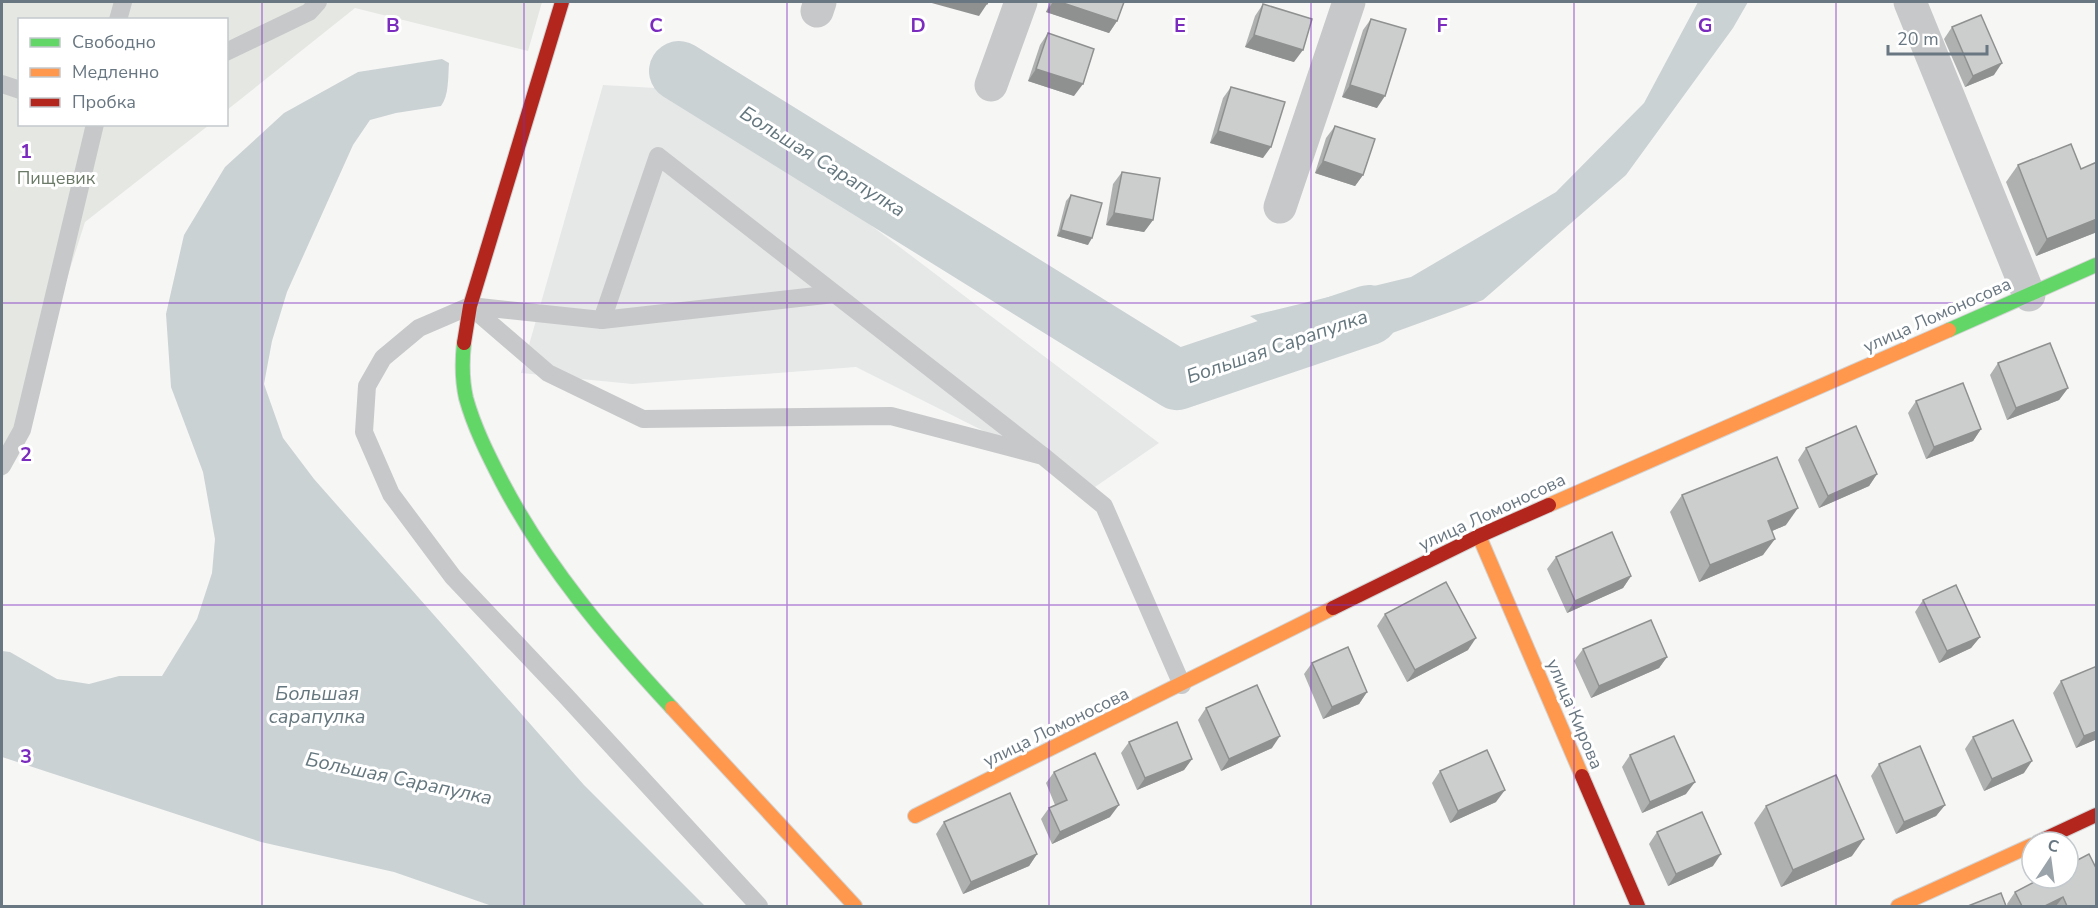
<svg xmlns="http://www.w3.org/2000/svg" width="2098" height="908" font-family="'Nunito Sans',sans-serif">
	<style>
		.built { fill: #e6e8e8 }
		.green { fill: #e5e7e3 }
		.water { fill: #cbd2d4 }
		.lines { fill: none; stroke-linecap: round; stroke-linejoin: round }
		.river { stroke: #cbd2d4; stroke-width: 60 }
		.fast-casing { stroke: #d2d3d3; stroke-width: 16 }
		.slow-casing { stroke: #d2d3d3; stroke-width: 16 }
		.jam-casing { stroke: #d2d3d3; stroke-width: 16 }
		.lane { stroke: #c7c8c9; stroke-width: 18 }
		.street { stroke: #c7c8c9; stroke-width: 33 }
		.fast { stroke: #63d668; stroke-width: 14 }
		.slow { stroke: #ff974d; stroke-width: 14 }
		.jam { stroke: #b3261e; stroke-width: 14 }
		.wall { fill: #afb1b1 }
		.shaded-wall { fill: #8f9090 }
		.building { fill: #cccece; stroke: #8f9090; stroke-width: 1.5 }
		.grid { fill: none; stroke: #7b2cbf; stroke-width: 1.5; stroke-opacity: 0.55 }
		.labels { text-anchor: middle; stroke-width: 6; stroke-linejoin: round; paint-order: stroke }
		.park-label { font-size: 18px; fill: #6b7a67; stroke: #fff }
		.street-label { font-size: 18px; fill: #697782; stroke: #fff }
		.water-label { font-size: 20px; font-style: italic; fill: #65777e; stroke: #fff }
		.grid-label { font-size: 20px; text-anchor: middle; font-weight: bold; fill: #7b2cbf; stroke: #fff; stroke-width: 6; stroke-linejoin: round; paint-order: stroke }
	</style>
	<rect width="100%" height="100%" fill="#f6f6f5"/>
	<polygon class="built" points="603,85 692,90 1159,443 1095,487 856,367 632,384 521,373"/>
	<polygon class="green" points="2,2 542,2 528,51 355,8 227,110 226,20 20,20 20,124 209,125 85,222 2,481"/>
	<g class="water">
		<polygon points="1698,2 1748,2 1733,28 1626,175 1483,300 1362,344 1287,341 1250,316 1411,277 1556,192 1644,103"/>
		<path d="M442 59 449 63C448 77 449 96 441 106L396 113 370 120 353 145 287 292 272 341 264 384 283 438 314 479 584 785 705 906H492L394 872 261 842 2 757V651L10 652 57 679 89 684 119 676H162L197 619 212 573 215 539 203 472 171 387 166 314 184 235 225 167 284 113 358 72Z"/>
	</g>
	<g class="lines">
		<polyline class="river" points="679,71 1177,380 1369,315"/>
		<defs>
			<g id="fast">
				<polyline points="1949,330 2096,265"/>
				<path d="M464 343C462 361 462 380 466 398 474 427 488 455 502 482 546 566 608 639 672 708"/>
			</g>
			<g id="slow">
				<polyline points="1549,505 1949,330"/>
				<polyline points="1479,536 1582,776"/>
				<polyline points="672,708 855,906"/>
				<polyline points="915,816 1333,608"/>
				<polyline points="1898,906 2032,845"/>
			</g>
			<g id="jam">
				<polyline points="464,343 470,306 562,2"/>
				<polyline points="1333,608 1479,536 1549,505"/>
				<polyline points="1582,776 1638,906"/>
				<polyline points="2038,842 2096,815"/>
			</g>
		</defs>
		<use href="#fast" class="fast-casing"/>
		<use href="#slow" class="slow-casing"/>
		<use href="#jam" class="jam-casing"/>
		<g class="lane">
			<polyline points="118,20 123,2"/>
			<polyline points="226,52 309,12 318,2"/>
			<polyline points="2,84 20,90"/>
			<polyline points="470,306 548,373 643,419 891,416 1043,456 1104,506 1182,685"/>
			<polyline points="602,320 834,294"/>
			<polyline points="2,466 22,430 95,124"/>
			<polyline points="759,906 565,695 453,577 391,494 364,432 367,386 383,358 419,328 470,306 602,320 658,156 1043,456"/>
		</g>
		<g class="street">
			<polyline points="1910,2 2029,295"/>
			<polyline points="817,11 820,2"/>
			<polyline points="991,85 1021,2"/>
			<polyline points="1280,207 1349,2"/>
		</g>
		<use href="#fast" class="fast"/>
		<use href="#slow" class="slow"/>
		<use href="#jam" class="jam"/>
	</g>
	<g class="wall">
		<polygon points="1050,2 1124,2 1117,21 1109,33 1046,12"/>
		<polygon points="1263,4 1294,62 1245,47 1255,16"/>
		<polygon points="1371,19 1377,108 1342,97 1363,30"/>
		<polygon points="1952,27 1994,75 1965,87 1944,39"/>
		<polygon points="1048,33 1074,96 1028,81 1040,45"/>
		<polygon points="1231,87 1263,158 1210,143 1223,98"/>
		<polygon points="1335,126 1363,175 1355,186 1315,173 1326,138"/>
		<polygon points="2018,165 2097,232 2036,256 2006,182"/>
		<polygon points="1122,172 1153,220 1144,232 1106,225 1113,184"/>
		<polygon points="1071,195 1088,245 1057,236 1066,201"/>
		<polygon points="1998,363 2068,388 2059,400 2007,420 1990,375"/>
		<polygon points="1916,401 1981,429 1973,441 1926,459 1908,413"/>
		<polygon points="1806,448 1877,474 1869,486 1819,508 1798,460"/>
		<polygon points="1682,495 1786,525 1772,531 1763,555 1699,582 1670,512"/>
		<polygon points="1556,557 1631,576 1623,588 1567,613 1547,569"/>
		<polygon points="1923,600 1980,637 1971,648 1939,663 1915,612"/>
		<polygon points="1385,614 1468,650 1407,682 1377,626"/>
		<polygon points="1583,649 1667,657 1659,668 1591,698 1574,661"/>
		<polygon points="1312,663 1367,692 1359,704 1323,719 1304,674"/>
		<polygon points="2097,666 2097,739 2076,748 2053,693 2061,681"/>
		<polygon points="1206,708 1272,748 1221,771 1198,720"/>
		<polygon points="1973,737 2024,773 1984,791 1965,749"/>
		<polygon points="1129,742 1192,759 1184,770 1137,790 1121,753"/>
		<polygon points="1630,755 1686,794 1642,813 1622,767"/>
		<polygon points="1879,764 1945,805 1936,816 1896,834 1871,776"/>
		<polygon points="1440,771 1496,802 1450,823 1432,783"/>
		<polygon points="1054,772 1110,817 1052,844 1041,819 1049,808 1055,805 1046,783"/>
		<polygon points="1766,806 1852,856 1781,887 1754,823"/>
		<polygon points="944,822 1037,854 1029,866 963,894 936,834"/>
		<polygon points="1657,832 1713,866 1668,886 1649,844"/>
		<polygon points="2097,870 2097,906 2008,906 2007,904 2015,892"/>
	</g>
	<g class="shaded-wall">
		<polygon points="928,2 978,2 987,4 979,16"/>
		<polygon points="1053,2 1060,2 1117,21 1109,33 1046,12"/>
		<polygon points="1254,35 1303,50 1294,62 1245,47"/>
		<polygon points="2002,63 1994,75 1965,87 1973,76"/>
		<polygon points="1036,69 1083,84 1074,96 1028,81"/>
		<polygon points="1350,85 1385,96 1377,108 1342,97"/>
		<polygon points="1218,131 1271,147 1263,158 1210,143"/>
		<polygon points="1323,161 1363,175 1355,186 1315,173"/>
		<polygon points="1114,213 1153,220 1144,232 1106,225"/>
		<polygon points="2097,219 2097,232 2036,256 2047,239"/>
		<polygon points="1061,230 1092,238 1088,245 1057,236"/>
		<polygon points="2068,388 2059,400 2007,420 2016,408"/>
		<polygon points="1981,429 1973,441 1926,459 1934,447"/>
		<polygon points="1877,474 1869,486 1819,508 1828,496"/>
		<polygon points="1798,508 1786,525 1756,538 1768,521"/>
		<polygon points="1775,539 1763,555 1699,582 1710,565"/>
		<polygon points="1631,576 1623,588 1567,613 1575,601"/>
		<polygon points="1980,637 1971,648 1939,663 1947,651"/>
		<polygon points="1476,638 1468,650 1407,682 1415,670"/>
		<polygon points="1667,657 1659,668 1591,698 1599,686"/>
		<polygon points="1367,692 1359,704 1323,719 1332,707"/>
		<polygon points="2097,731 2097,739 2076,748 2084,736"/>
		<polygon points="1280,736 1272,748 1221,771 1229,759"/>
		<polygon points="1192,759 1184,770 1137,790 1145,778"/>
		<polygon points="2032,761 2024,773 1984,791 1992,779"/>
		<polygon points="1695,782 1686,794 1642,813 1650,802"/>
		<polygon points="1505,790 1496,802 1450,823 1458,811"/>
		<polygon points="1119,805 1110,817 1052,844 1060,832"/>
		<polygon points="1945,805 1936,816 1896,834 1904,822"/>
		<polygon points="1864,839 1852,856 1781,887 1793,870"/>
		<polygon points="1037,854 1029,866 963,894 971,882"/>
		<polygon points="1721,854 1713,866 1668,886 1676,874"/>
		<polygon points="2063,897 2056,906 2045,906"/>
	</g>
	<g class="building">
		<polygon points="978,2 988,2 987,4"/>
		<polygon points="1060,2 1124,2 1117,21"/>
		<polygon points="1263,4 1312,19 1303,50 1254,35"/>
		<polygon points="1981,15 2002,63 1973,76 1952,27"/>
		<polygon points="1371,19 1406,29 1385,96 1350,85"/>
		<polygon points="1048,33 1094,49 1083,84 1036,69"/>
		<polygon points="1231,87 1285,102 1271,147 1218,131"/>
		<polygon points="1335,126 1375,139 1363,175 1323,161"/>
		<polygon points="2071,144 2081,169 2097,162 2097,219 2047,239 2018,165"/>
		<polygon points="1122,172 1160,178 1153,220 1114,213"/>
		<polygon points="1071,195 1102,203 1092,238 1061,230"/>
		<polygon points="2050,343 2068,388 2016,408 1998,363"/>
		<polygon points="1963,383 1981,429 1934,447 1916,401"/>
		<polygon points="1856,426 1877,474 1828,496 1806,448"/>
		<polygon points="1777,457 1798,508 1768,521 1775,539 1710,565 1682,495"/>
		<polygon points="1612,532 1631,576 1575,601 1556,557"/>
		<polygon points="1446,582 1476,638 1415,670 1385,614"/>
		<polygon points="1956,585 1980,637 1947,651 1923,600"/>
		<polygon points="1651,620 1667,657 1599,686 1583,649"/>
		<polygon points="1348,647 1367,692 1332,707 1312,663"/>
		<polygon points="2097,666 2097,731 2084,736 2061,681"/>
		<polygon points="1257,685 1280,736 1229,759 1206,708"/>
		<polygon points="2013,720 2032,761 1992,779 1973,737"/>
		<polygon points="1177,722 1192,759 1145,778 1129,742"/>
		<polygon points="1674,736 1695,782 1650,802 1630,755"/>
		<polygon points="1920,746 1945,805 1904,822 1879,764"/>
		<polygon points="1487,750 1505,790 1458,811 1440,771"/>
		<polygon points="1095,753 1119,805 1060,832 1049,808 1067,800 1054,772"/>
		<polygon points="1836,775 1864,839 1793,870 1766,806"/>
		<polygon points="1010,793 1037,854 971,882 944,822"/>
		<polygon points="1702,812 1721,854 1676,874 1657,832"/>
		<polygon points="2089,854 2097,870 2097,906 2067,906 2063,897 2045,906 2022,906 2015,892 2042,878 2068,878 2068,865"/>
		<polygon points="2001,893 2006,906 1968,906"/>
	</g>
	<path class="grid" d="M262 2V906M524 2V906M787 2V906M1049 2V906M1311 2V906M1574 2V906M1836 2V906M2 303H2096M2 605H2096"/>
	<g class="labels">
		<g class="park-label">
			<text x="56" y="184">Пищевик</text>
		</g>
		<g class="street-label">
			<text transform="translate(1937 315) rotate(-24)" y="6">улица Ломоносова</text>
			<text transform="translate(1492 512) rotate(-25)" y="6">улица Ломоносова</text>
			<text transform="translate(1575 714) rotate(67)" y="6">улица Кирова</text>
			<text transform="translate(1056 727) rotate(-26)" y="6">улица Ломоносова</text>
		</g>
		<g class="water-label">
			<text transform="translate(823 161) rotate(32)" y="7">Большая Сарапулка</text>
			<text transform="translate(1277 346) rotate(-19)" y="7">Большая Сарапулка</text>
			<text x="317" y="700">Большая<tspan x="317" dy="23">сарапулка</tspan></text>
			<text transform="translate(399 778) rotate(12)" y="7">Большая Сарапулка</text>
		</g>
	</g>
	<g class="grid-label">
		<text x="393" y="32">B</text>
		<text x="656" y="32">C</text>
		<text x="918" y="32">D</text>
		<text x="1180" y="32">E</text>
		<text x="1442" y="32">F</text>
		<text x="1705" y="32">G</text>
		<text x="26" y="158">1</text>
		<text x="26" y="461">2</text>
		<text x="26" y="763">3</text>
	</g>
	<rect width="2098" height="908" fill="none" stroke="#697782" stroke-width="6"/>
	<rect x="18" y="18" width="210" height="108" fill="#ffffff" stroke="#c3c9cd" stroke-width="1.5"/>
	<rect x="30" y="38" width="30" height="9" fill="#63d668" stroke="#c3c9cd" stroke-width="1.5"/>
	<text x="72" y="48" font-size="18" fill="#697782">Свободно</text>
	<rect x="30" y="68" width="30" height="9" fill="#ff974d" stroke="#c3c9cd" stroke-width="1.5"/>
	<text x="72" y="78" font-size="18" fill="#697782">Медленно</text>
	<rect x="30" y="98" width="30" height="9" fill="#b3261e" stroke="#c3c9cd" stroke-width="1.5"/>
	<text x="72" y="108" font-size="18" fill="#697782">Пробка</text>
	<g transform="translate(2050 860) rotate(13)"><circle r="28" fill="#ffffff" stroke="#c3c9cd" stroke-width="1.5"/>
	<path d="M0-4.5L10 22L0 15L-10 22Z" fill="#9aa3aa"/>
	<text y="-9" font-size="16" font-weight="bold" text-anchor="middle" fill="#697782">С</text>
	</g>
	<path d="M1888 45v9h99v-9" fill="none" stroke="#697782" stroke-width="3"/>
	<text x="1897" y="45" font-size="18" fill="#697782" stroke="#ffffff" stroke-width="4.5" paint-order="stroke">20 m</text>
</svg>
